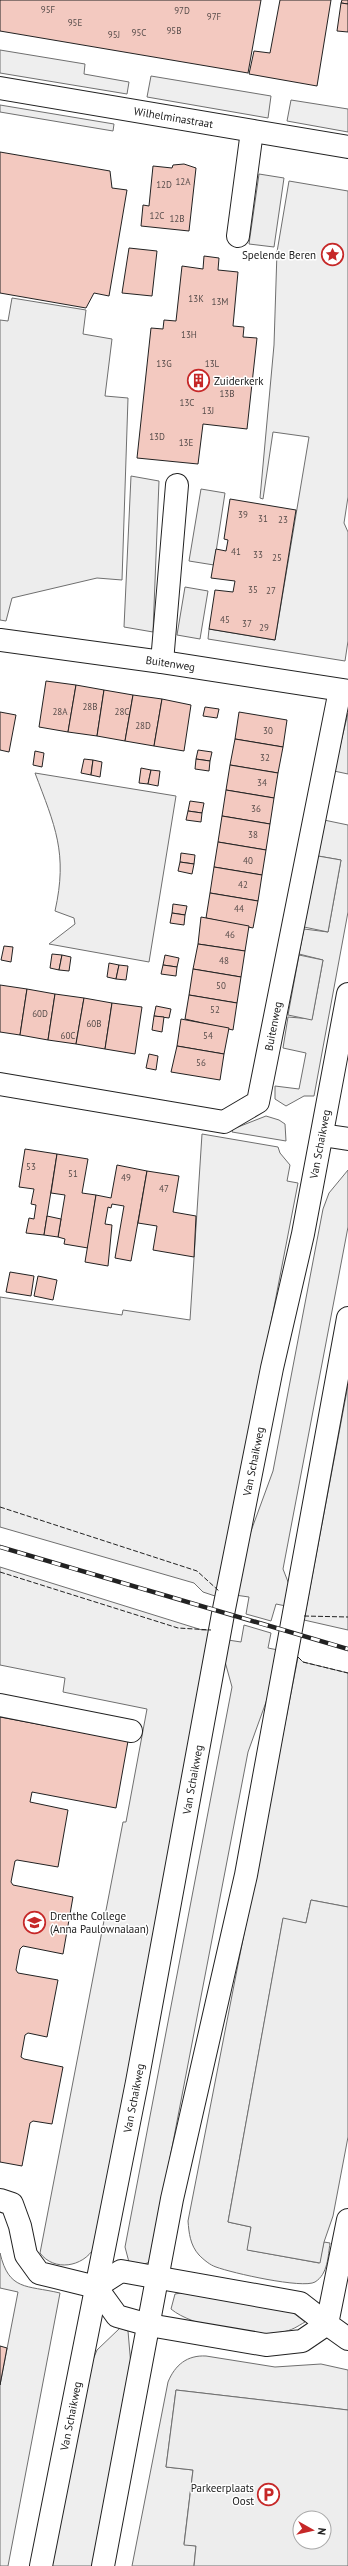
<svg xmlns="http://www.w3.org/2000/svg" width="348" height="2566" font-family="'PT Sans',sans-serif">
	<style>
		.green { fill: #eee; stroke: #6f6f6f }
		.parking { fill: #ededed; stroke: #6f6f6f; fill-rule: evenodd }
		.building { fill: #f3c9c0; stroke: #222 }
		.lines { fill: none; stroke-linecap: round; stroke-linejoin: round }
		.minor-casing { stroke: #222; stroke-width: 24 }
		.minor { stroke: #fff; stroke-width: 22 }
		.rail-casing { stroke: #222; stroke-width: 4.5 }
		.rail { stroke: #fff; stroke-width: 3; stroke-dasharray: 9; stroke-linecap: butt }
		.fence { stroke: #222; stroke-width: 1; stroke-dasharray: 5 2; stroke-linecap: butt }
		.labels { text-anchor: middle; stroke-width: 3; stroke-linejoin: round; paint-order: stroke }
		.number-label { font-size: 9px; fill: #564c4a }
		.street-label { font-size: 11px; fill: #222; stroke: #fff }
		.poi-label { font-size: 11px; fill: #222; stroke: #fff; text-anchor: end }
	</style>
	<rect width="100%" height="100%" fill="#fff"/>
	<g class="green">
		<polygon points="0,50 85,64 84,74 129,82 127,94 0,73"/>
		<polygon points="151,76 271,96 268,118 147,97"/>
		<polygon points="291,100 348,109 348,132 287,121"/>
		<polygon points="289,181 348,191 348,497 344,523 348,532 348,641 345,661 208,639 209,629 275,640 309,437 273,432 263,499 260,498 274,345 277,252"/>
		<polygon points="348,713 348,774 334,771"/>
		<path d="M35 773 176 796 149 962 49 944 75 924 74 918 55 911C68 853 55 826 35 773Z"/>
		<polygon points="324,820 348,825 348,912 314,1096 304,1096 286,1106 275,1099 275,1086 299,1089 306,1053 283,1048 288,1017 312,1019 323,960 299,954 304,929 328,932 341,860 318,856"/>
		<polygon points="266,1116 279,1120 285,1124 286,1141 232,1132 233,1129"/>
		<polygon points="202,1134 278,1147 280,1153 290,1165 287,1181 298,1183 218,1597 203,1592 194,1583 0,1527 0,1297 122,1315 123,1310 190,1320"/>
		<polygon points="348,1170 348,1227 283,1569 290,1587 286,1606 276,1604 271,1621 246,1614 249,1597 235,1595 243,1553 273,1471 323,1209 329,1193"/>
		<polygon points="348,1385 348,1630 304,1620"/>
		<path d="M0 1567 202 1630H213L94 2248C83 2267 54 2272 40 2253L123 1822H126L147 1709 63 1692 65 1678 0 1665Z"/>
		<polygon points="244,1625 271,1633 268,1648 278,1650 270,1691 248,1752 150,2262 133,2268 130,2266 125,2247 232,1687 224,1658 228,1640 241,1642"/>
		<path d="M298 1657 303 1662 348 1673V1907L311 1900 306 1923 283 1919 228 2222 251 2227 248 2250 319 2263 324 2242 330 2243C328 2256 328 2274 315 2282 303 2289 232 2273 216 2267 210 2265 204 2260 199 2255 190 2245 189 2233 188 2221Z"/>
		<path d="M0 2253C9 2291 26 2285 60 2293L8 2566H0V2385L18 2292 0 2288Z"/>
		<path d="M193 2291 292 2312 305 2322C298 2326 291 2331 282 2332 256 2338 192 2327 171 2309L175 2294Z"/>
		<polygon points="120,2328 128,2331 131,2366 93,2566 50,2566 90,2367 97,2350"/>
		<path d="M206 2356 275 2367 321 2364 348 2370V2410L176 2390 166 2467 193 2470 184 2544 196 2546 194 2566H132L168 2382C175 2365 187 2355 206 2356Z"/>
	</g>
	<g class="parking">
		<polygon points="0,105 114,124 113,131 0,112"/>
		<polygon points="259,174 284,178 274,247 249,244"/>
		<polygon points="12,298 86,310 83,334 112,339 105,396 128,398 122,580 97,578 12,598 6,621 0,620 0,320 8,321"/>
		<polygon points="131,476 159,481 153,632 124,627"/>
		<polygon points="201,489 225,493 214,565 189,561"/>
		<polygon points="185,587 208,591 200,639 177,635"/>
		<polygon points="318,856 341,860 328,932 304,927"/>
		<polygon points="299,955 323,960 312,1020 288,1015"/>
		<polygon points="311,1900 348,1907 348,2137 333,2216 324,2242 320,2263 247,2250 251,2227 228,2222 283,1918 306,1923"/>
		<path d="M176 2390 348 2410V2566H194L196 2546 184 2545 193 2470 166 2467ZM300 2518H324V2542H300Z"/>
	</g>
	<g class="building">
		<polygon points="0,0 261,0 248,73 0,31"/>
		<polygon points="280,0 331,0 317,86 249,74 254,51 270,53"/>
		<polygon points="342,0 348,0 348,4 341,3"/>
		<polygon points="341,3 348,4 348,32 337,31"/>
		<polygon points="0,152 110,171 112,188 127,190 109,296 94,293 86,308 0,293"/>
		<polygon points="184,164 196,168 189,231 141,226 143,205 149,206 153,166 172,168 173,165"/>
		<polygon points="129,248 157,251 152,296 122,293"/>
		<polygon points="204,256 219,258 218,270 238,272 233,326 244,327 243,337 257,338 247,429 203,424 198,464 137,458 151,328 163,329 164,320 176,321 182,266 203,269"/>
		<polygon points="230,499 296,510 275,640 209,629 215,590 233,592 235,581 211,578 216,549 226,551 228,540 224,539"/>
		<polygon points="46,681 76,685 68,732 39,727"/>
		<polygon points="76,685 104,690 97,736 68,732"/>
		<polygon points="104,690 133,695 125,741 97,736"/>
		<polygon points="133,695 162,699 154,746 125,741"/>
		<polygon points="162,699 191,705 184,751 154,746"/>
		<polygon points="205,707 219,709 217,718 203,716"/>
		<polygon points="0,712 16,715 9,752 0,750"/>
		<polygon points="239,712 287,720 283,747 235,739"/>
		<polygon points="235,739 283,747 278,773 230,765"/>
		<polygon points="198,750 212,752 210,761 196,759"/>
		<polygon points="35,751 44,753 42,767 33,765"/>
		<polygon points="84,759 93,760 91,775 81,773"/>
		<polygon points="196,759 210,761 209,771 195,769"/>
		<polygon points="93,760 102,762 100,777 91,775"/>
		<polygon points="230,765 278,773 274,798 226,790"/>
		<polygon points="141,768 151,770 148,784 139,783"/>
		<polygon points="151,770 160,771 158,786 148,784"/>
		<polygon points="226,790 274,798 270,824 222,816"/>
		<polygon points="190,801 204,803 202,813 188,811"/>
		<polygon points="188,811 202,813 201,822 186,820"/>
		<polygon points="222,816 270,824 266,850 218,842"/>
		<polygon points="218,842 266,850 262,875 214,867"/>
		<polygon points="181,853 195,855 194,864 180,862"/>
		<polygon points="180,862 194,864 192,874 178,871"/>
		<polygon points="214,867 262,875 258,901 210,893"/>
		<polygon points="210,893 258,901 253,928 206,918"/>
		<polygon points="173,904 187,906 185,915 172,913"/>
		<polygon points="172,913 185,915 184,925 170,923"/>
		<polygon points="201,917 249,926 245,951 198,944"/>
		<polygon points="198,944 245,951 241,977 193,969"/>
		<polygon points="4,946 13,947 11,962 1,960"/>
		<polygon points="52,954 62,955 59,970 50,968"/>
		<polygon points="62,955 71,957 69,971 59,970"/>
		<polygon points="165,955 179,958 177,967 163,965"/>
		<polygon points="109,963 119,965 116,979 107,977"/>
		<polygon points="119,965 128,966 126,980 116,979"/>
		<polygon points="163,965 177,967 176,976 161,974"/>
		<polygon points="193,969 241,977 237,1003 189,995"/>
		<polygon points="0,985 27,989 20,1035 0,1032"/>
		<polygon points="27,989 55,994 48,1040 20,1035"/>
		<polygon points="55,994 84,998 76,1044 48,1040"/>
		<polygon points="189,995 237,1003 233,1030 185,1019"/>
		<polygon points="84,998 112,1003 105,1049 76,1044"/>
		<polygon points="112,1003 142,1007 135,1054 105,1049"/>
		<polygon points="156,1006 171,1009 169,1018 154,1016"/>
		<polygon points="154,1016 164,1017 162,1032 152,1030"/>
		<polygon points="181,1019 229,1028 224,1054 177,1046"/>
		<polygon points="177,1046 224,1054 220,1080 171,1072"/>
		<polygon points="149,1054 158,1056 156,1070 146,1068"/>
		<polygon points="25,1149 57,1154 44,1235 26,1233 29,1218 34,1219 36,1205 31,1204 34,1189 19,1187"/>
		<polygon points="57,1154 88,1159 82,1193 96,1195 88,1248 64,1244 65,1239 58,1237 65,1195 51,1193"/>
		<polygon points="117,1165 147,1171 131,1261 115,1258 124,1206 112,1204 111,1208 108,1207 105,1224 112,1225 108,1266 85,1262 96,1195 111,1198"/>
		<polygon points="147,1171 179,1176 173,1212 196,1216 194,1257 153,1250 157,1226 138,1223"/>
		<polygon points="47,1216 61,1219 58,1237 44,1235"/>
		<polygon points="10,1272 34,1276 31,1296 6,1292"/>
		<polygon points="38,1276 57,1280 53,1300 34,1296"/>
		<polygon points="0,1717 128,1741 116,1808 32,1792 30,1802 68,1810 58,1867 17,1860 15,1861 11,1882 13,1885 73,1897 63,1954 23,1946 20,1949 16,1970 18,1973 58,1980 47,2037 28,2033 25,2035 21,2057 24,2059 63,2067 52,2124 33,2121 30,2123 22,2166 0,2162"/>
		<polygon points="0,2346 7,2348 0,2385"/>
	</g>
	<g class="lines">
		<defs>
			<g id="minor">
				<path id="s1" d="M0 88 348 147"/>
				<polyline points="238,236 252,131"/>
				<path id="s2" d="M0 640 162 662 348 691"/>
				<polyline points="162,662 177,485"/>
				<path id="s3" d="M0 1084 224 1122 258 1102 340 690"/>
				<polyline points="322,1135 348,1139"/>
				<polyline points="0,1705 131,1731"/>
				<polyline points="0,2200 12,2204 20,2226 26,2255 39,2273 96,2287 117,2316 149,2325 266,2345 302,2341 327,2324 300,2303 121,2271 96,2287"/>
				<polyline points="348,2220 327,2324 348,2339"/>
				<path id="s4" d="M41 2566 137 2082 223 1614 272 1368 303 1234 348 994"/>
				<polyline points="103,2566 172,2199 246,1875 348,1318"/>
			</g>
		</defs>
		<use href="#minor" class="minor-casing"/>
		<use href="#minor" class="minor"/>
		<defs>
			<polyline id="rail" points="0,1547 348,1649"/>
		</defs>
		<use href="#rail" class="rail-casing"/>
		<use href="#rail" class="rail"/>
		<g class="fence">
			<polyline points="0,1507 197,1571 219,1591"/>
			<polyline points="0,1572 178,1628 211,1630"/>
			<polyline points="304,1616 348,1617"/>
			<polyline points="298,1657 303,1662 348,1673"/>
		</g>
	</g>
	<defs>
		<symbol id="sight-ring" viewBox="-11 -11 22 22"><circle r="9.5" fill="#fff" stroke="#c62828" stroke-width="1.5"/><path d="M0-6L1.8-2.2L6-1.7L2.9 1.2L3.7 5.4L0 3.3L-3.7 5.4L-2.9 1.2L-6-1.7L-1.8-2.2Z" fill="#c62828"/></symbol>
		<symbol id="building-ring" viewBox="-11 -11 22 22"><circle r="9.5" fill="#fff" stroke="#c62828" stroke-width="1.5"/><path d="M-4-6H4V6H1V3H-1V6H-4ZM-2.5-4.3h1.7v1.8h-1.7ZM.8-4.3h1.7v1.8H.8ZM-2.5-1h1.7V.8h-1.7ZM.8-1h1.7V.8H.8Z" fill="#c62828"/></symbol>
		<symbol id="university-ring" viewBox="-11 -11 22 22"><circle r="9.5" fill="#fff" stroke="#c62828" stroke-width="1.5"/><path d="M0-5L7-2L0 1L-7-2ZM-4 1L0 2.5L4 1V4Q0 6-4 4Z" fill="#c62828"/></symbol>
		<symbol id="parking-ring" viewBox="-11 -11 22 22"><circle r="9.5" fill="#fff" stroke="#c62828" stroke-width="1.5"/><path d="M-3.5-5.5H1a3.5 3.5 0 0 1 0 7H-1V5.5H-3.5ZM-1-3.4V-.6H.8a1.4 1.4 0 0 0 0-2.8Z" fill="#c62828"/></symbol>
	</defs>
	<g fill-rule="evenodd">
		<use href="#sight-ring" x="320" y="242" width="25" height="25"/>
		<use href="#building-ring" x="186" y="368" width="25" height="25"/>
		<use href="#university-ring" x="22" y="1910" width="25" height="25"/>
		<use href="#parking-ring" x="256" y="2482" width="25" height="25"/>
	</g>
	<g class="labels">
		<g class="number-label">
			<text x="48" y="13">95F</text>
			<text x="182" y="14">97D</text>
			<text x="214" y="20">97F</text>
			<text x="75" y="26">95E</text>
			<text x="174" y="34">95B</text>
			<text x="139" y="36">95C</text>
			<text x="114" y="38">95J</text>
			<text x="183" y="185">12A</text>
			<text x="164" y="188">12D</text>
			<text x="157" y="219">12C</text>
			<text x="177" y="222">12B</text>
			<text x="196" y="302">13K</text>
			<text x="220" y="305">13M</text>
			<text x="189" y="338">13H</text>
			<text x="164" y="367">13G</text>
			<text x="212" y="367">13L</text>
			<text x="227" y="397">13B</text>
			<text x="187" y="406">13C</text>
			<text x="208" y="414">13J</text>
			<text x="157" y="440">13D</text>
			<text x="186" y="446">13E</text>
			<text x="243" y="518">39</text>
			<text x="263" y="522">31</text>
			<text x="283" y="523">23</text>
			<text x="236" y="555">41</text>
			<text x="258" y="558">33</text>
			<text x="277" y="561">25</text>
			<text x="253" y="593">35</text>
			<text x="271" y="594">27</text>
			<text x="225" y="623">45</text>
			<text x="247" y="627">37</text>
			<text x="264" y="631">29</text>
			<text x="90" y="710">28B</text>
			<text x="60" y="715">28A</text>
			<text x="122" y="715">28C</text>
			<text x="143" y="729">28D</text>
			<text x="268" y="734">30</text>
			<text x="265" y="761">32</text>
			<text x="262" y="786">34</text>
			<text x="256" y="812">36</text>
			<text x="253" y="838">38</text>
			<text x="248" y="864">40</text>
			<text x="243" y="888">42</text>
			<text x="239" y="912">44</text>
			<text x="230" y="938">46</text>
			<text x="224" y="964">48</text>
			<text x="221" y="989">50</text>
			<text x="215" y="1013">52</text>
			<text x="40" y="1017">60D</text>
			<text x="94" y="1027">60B</text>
			<text x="68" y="1039">60C</text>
			<text x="208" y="1039">54</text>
			<text x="201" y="1066">56</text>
			<text x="31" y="1170">53</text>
			<text x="73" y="1177">51</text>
			<text x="126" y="1181">49</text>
			<text x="164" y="1192">47</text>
		</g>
		<g class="street-label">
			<text dy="4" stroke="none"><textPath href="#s1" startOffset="176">Wilhelminastraat</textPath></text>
			<text dy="4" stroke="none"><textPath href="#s2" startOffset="172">Buitenweg</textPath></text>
			<text dy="4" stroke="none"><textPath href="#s3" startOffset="344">Buitenweg</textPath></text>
			<text dy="4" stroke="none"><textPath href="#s4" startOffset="1449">Van Schaikweg</textPath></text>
			<text dy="4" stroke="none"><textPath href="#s4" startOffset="1125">Van Schaikweg</textPath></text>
			<text dy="4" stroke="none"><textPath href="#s4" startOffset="801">Van Schaikweg</textPath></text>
			<text dy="4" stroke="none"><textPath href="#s4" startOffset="477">Van Schaikweg</textPath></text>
			<text dy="4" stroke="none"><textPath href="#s4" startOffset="153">Van Schaikweg</textPath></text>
		</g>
		<g class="poi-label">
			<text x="316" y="259">Spelende Beren</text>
			<text x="214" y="385" text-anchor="start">Zuiderkerk</text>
			<text x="50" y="1920" text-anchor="start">Drenthe College<tspan x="50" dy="13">(Anna Paulownalaan)</tspan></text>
			<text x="254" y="2492">Parkeerplaats<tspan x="254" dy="13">Oost</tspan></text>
		</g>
	</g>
	<g transform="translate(312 2530) rotate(98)"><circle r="19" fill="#ffffff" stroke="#a7a7a7"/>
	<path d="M0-3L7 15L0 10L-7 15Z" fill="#c62828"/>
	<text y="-6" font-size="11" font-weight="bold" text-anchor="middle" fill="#222222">N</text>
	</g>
</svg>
